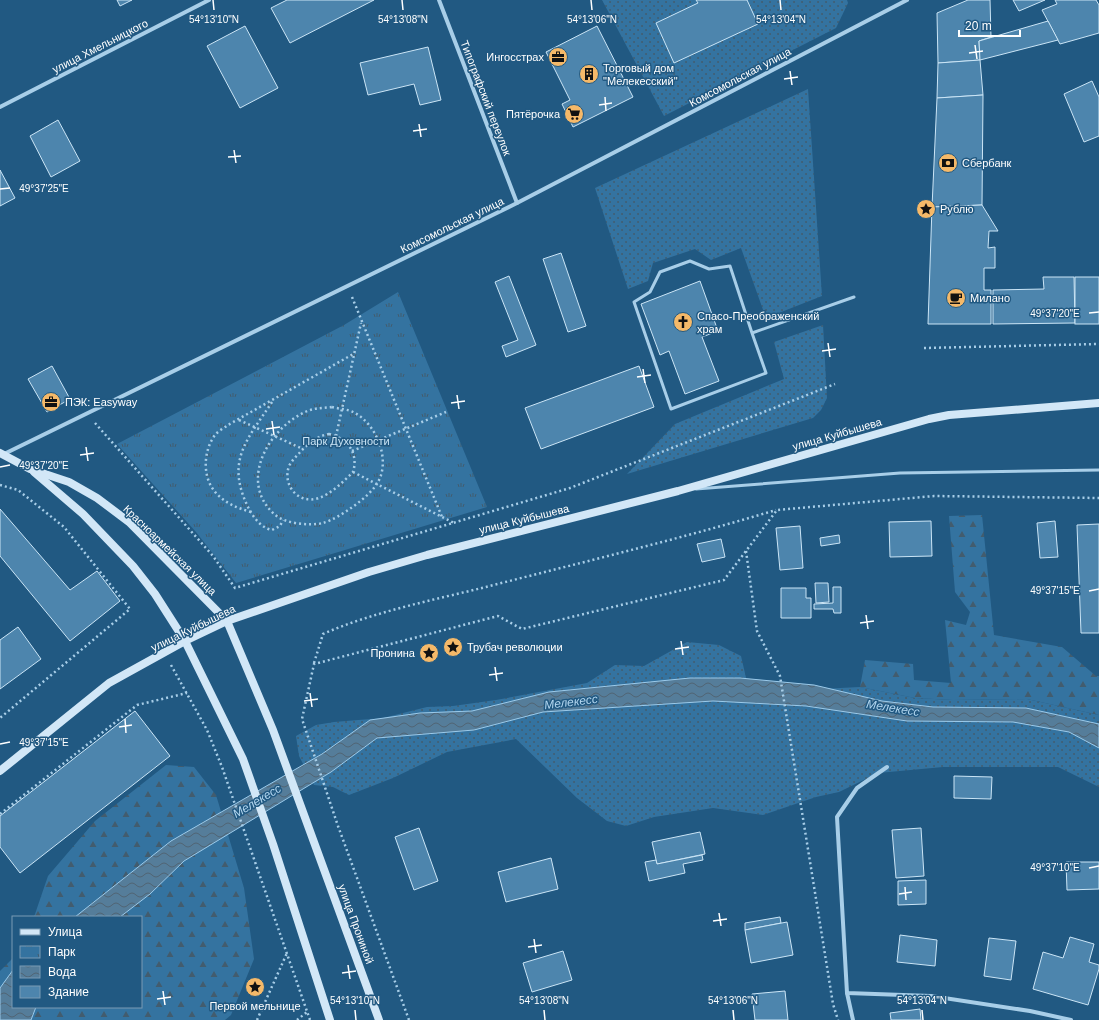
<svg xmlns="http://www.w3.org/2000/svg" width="1099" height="1020" font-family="Helvetica,sans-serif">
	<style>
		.grass { fill: url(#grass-dots) }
		.forest { fill: url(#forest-firs) }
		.park { fill: url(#park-tufts) }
		.water { fill: url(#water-waves); stroke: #9bcaea }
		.building { fill: #4d85ad; stroke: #cbe5f6 }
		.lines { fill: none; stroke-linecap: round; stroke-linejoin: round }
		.path { stroke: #a8cee8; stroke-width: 2.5; stroke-dasharray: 2 3; stroke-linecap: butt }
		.lane { stroke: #a8cee8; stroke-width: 3 }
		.street { stroke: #a8cee8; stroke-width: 4 }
		.secondary { stroke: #d2e7f7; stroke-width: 8 }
		.ticks { fill: none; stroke: #fff; stroke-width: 1.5 }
		.labels { text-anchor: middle; stroke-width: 3; stroke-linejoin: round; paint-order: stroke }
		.street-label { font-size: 11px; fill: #fff; stroke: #215982 }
		.poi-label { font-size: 11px; fill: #fff; stroke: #215982; text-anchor: start }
		.park-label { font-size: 11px; fill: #cbe5f6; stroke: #215982 }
		.water-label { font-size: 12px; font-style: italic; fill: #b3d7f0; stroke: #215982 }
		.ticks-label { font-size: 10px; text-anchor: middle; fill: #fff; stroke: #215982; stroke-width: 3; stroke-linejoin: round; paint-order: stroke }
	</style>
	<defs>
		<pattern id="grass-dots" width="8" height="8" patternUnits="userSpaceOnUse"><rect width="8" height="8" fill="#3473a0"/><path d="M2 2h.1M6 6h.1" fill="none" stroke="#425c6e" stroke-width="1.8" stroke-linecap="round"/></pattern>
		<pattern id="forest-firs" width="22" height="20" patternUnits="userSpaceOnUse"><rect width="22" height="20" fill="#3473a0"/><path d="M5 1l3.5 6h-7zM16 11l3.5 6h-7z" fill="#425c6e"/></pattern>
		<pattern id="park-tufts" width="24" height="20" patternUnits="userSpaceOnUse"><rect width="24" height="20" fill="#3473a0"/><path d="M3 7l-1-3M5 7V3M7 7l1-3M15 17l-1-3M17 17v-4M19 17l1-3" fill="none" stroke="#425c6e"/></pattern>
		<pattern id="water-waves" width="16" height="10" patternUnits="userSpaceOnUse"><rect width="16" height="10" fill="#557d9a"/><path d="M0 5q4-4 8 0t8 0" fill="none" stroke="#506473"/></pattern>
	</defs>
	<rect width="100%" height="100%" fill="#215982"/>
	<g class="grass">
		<polygon points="602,0 847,0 848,3 836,28 664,116"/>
		<polygon points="808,89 822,296 766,318 741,248 711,260 695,249 653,263 648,281 628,289 595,188"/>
		<polygon points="823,325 827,398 821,410 813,418 627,474 675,424 784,379 774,342"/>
		<polygon points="687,642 719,645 741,656 747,682 801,690 860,687 915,698 953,700 1027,699 1099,715 1099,787 1058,767 943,767 878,773 839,792 816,797 763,815 713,808 654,817 626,826 607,821 577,798 516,739 447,752 393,778 349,795 333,787 314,785 299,756 296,736 316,725 334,722 383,718 427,707 453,706 496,700 587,683 615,665 644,666"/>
	</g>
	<g class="forest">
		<polygon points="982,515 994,635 1062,647 1096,676 1099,676 1099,715 1027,699 953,700 915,698 860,687 865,660 913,664 914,680 951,683 945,620 966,625 970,612 955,592 949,516"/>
		<polygon points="166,765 194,767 216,795 244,888 254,959 231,1015 225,1020 0,1020 0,971 13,958 13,1007 141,1007 141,917 34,917 48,876 95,821"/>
	</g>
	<polygon class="park" points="398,292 487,507 236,583 196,532 117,444 344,325"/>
	<g class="water">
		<polygon points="690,678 740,678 814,685 882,701 933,707 1026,708 1099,724 1099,748 1069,732 1013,722 907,721 806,706 713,701 543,712 474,730 377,738 331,772 184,861 150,894 120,917 75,917 171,841 322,754 370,720 420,713 472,711 549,692"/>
		<polygon points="13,970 13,1007 36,1007 31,1020 0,1020 0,988"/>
	</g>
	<g class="building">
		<polygon points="117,0 132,0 120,6"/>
		<polygon points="287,0 374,0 290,43 271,8"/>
		<polygon points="696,0 747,0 758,24 674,63 656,23 698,3"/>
		<polygon points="968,0 990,0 991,37 979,41 980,60 938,63 937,13"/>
		<polygon points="1013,0 1045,0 1019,11"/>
		<polygon points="1055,0 1096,0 1099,5 1099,33 1060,44 1042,10 1057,4"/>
		<polygon points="1048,21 1058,40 980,60 979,41"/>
		<polygon points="245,26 278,88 240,108 207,46"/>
		<polygon points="597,26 633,97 573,127 562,104 570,100 546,52"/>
		<polygon points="428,47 441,100 420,105 414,84 368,95 360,63"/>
		<polygon points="980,60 983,95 937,98 938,63"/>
		<polygon points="1092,81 1099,97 1099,136 1084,142 1064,94"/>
		<polygon points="983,95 982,205 932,207 937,98"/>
		<polygon points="58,120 80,161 51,177 30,136"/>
		<polygon points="0,170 15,198 0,206"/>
		<polygon points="982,205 998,231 989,231 988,248 995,247 995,268 984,268 984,290 991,290 991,324 928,324 932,207"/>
		<polygon points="561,253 586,326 568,332 543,259"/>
		<polygon points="509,276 536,345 506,357 502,346 518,340 495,282"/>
		<polygon points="1043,277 1074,277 1075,323 993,324 993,290 1044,289"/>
		<rect x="1075" y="277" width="24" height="47"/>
		<polygon points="700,281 718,331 702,337 719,381 685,394 669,351 660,355 641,304"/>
		<polygon points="52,366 70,399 47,412 28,379"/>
		<polygon points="639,366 654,407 541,449 525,408"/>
		<polygon points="0,509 70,590 97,571 120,601 70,641 0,556"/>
		<polygon points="931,521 932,556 890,557 889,522"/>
		<polygon points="1055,521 1058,557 1040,558 1037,523"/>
		<polygon points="1099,524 1099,633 1081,633 1077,525"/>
		<polygon points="800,526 803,568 780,570 776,528"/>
		<polygon points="839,535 840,543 821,546 820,538"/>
		<polygon points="721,539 725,557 702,562 697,544"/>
		<polygon points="815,583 828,583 829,602 816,603"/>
		<polygon points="833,587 841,587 841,613 834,613 833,609 814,609 814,604 833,603"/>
		<polygon points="781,588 806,588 806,598 811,598 811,618 781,618"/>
		<polygon points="18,627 41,659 0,689 0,640"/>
		<polygon points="135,711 170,756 20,873 0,847 0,816"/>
		<polygon points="954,776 992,777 991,799 954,798"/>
		<polygon points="419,828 438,881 414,890 395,837"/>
		<polygon points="921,828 924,876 896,878 892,830"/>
		<polygon points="700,832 705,854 657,864 652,842"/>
		<polygon points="702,855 703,860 683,864 685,873 649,881 645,862 656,860 657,864"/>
		<polygon points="551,858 558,889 506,902 498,872"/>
		<polygon points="1066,862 1099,862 1099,889 1067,890"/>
		<polygon points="926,880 926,904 898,905 898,881"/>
		<polygon points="780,917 781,923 745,930 745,923"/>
		<polygon points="787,922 793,955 751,963 745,930"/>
		<polygon points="900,935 937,940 935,966 897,962"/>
		<polygon points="1070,937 1094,944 1089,962 1099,965 1099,969 1088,1005 1033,989 1043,952 1063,958"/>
		<polygon points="989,938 1016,941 1011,980 984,976"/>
		<polygon points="563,951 572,980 532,992 523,963"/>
		<polygon points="785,991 788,1020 755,1020 752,994"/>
		<polygon points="920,1009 921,1020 891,1020 890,1013"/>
	</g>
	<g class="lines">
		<g class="path">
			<polyline points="352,297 442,517"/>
			<polyline points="924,348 1099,344"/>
			<path d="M272 402C248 439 225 460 248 507 253 517 261 528 272 530L280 526 283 520"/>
			<path d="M332 407C339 409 347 409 353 412 376 423 391 459 378 482 371 496 338 519 323 523 309 526 285 524 274 514 239 482 267 431 303 413 312 408 322 408 332 407Z"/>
			<polyline points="239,420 303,449"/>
			<polyline points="95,423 213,556 235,588 570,488 835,384"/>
			<path d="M329 434C347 438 359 453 353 472 344 481 331 494 319 498 299 505 282 486 289 466 292 460 297 456 301 451 309 443 317 436 329 434Z"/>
			<polyline points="336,436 361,323"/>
			<polyline points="352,451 446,412"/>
			<polyline points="353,472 454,523"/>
			<polyline points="0,485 18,490 64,527 130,609 0,718"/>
			<path d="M251 512C237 508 225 503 216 493 202 478 203 451 215 435 218 431 224 428 228 425L355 353"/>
			<polyline points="746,551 757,631 780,676 833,1004 838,1020"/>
			<path d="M314 663 323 634C373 612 433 600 486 587 583 562 680 539 776 510"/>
			<polyline points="171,665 207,730 222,767 310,1020"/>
			<polyline points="0,814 137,705 187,693"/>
			<polyline points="257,1020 287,953"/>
			<polyline points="297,1020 307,1012"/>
			<polyline points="409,1020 338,826 302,719 314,664 498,616 522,629 724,580 777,510 934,496 1099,498"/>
		</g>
		<g class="lane">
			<polyline points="752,333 766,373 671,409 634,302 650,292 660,272 690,261 709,269 730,266 752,333 854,297"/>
			<polyline points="696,489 900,473 1099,470"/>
		</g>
		<g class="street">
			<polyline points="439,0 517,203"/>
			<polyline points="0,107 209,0"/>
			<polyline points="4,454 517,203 907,0"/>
			<polyline points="887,767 857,788 837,817 847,993 931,996 1030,1011 1071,1020"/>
			<polyline points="847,993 853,1020"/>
		</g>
		<g class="secondary">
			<polyline points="0,453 30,469 69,482 97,498 129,522 227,621 273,730 379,1020"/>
			<polyline points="34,472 83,514 133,566 155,594 185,641 243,759 273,844 330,1020"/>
			<polyline points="0,771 109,683 185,641 227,621 369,572 427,555 678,491 929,419 949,415 1099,403"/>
		</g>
	</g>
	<path class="ticks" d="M213 0 214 10M402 0 403 10M591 0 592 10M780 0 781 10M975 45 977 59M969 53 983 51M790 71 792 85M784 79 798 77M605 97 606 111M599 105 612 103M419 124 421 137M413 131 427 129M234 150 236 163M228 157 241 156M0 189 10 188M1089 313 1099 312M828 343 830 357M822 351 836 349M643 369 645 383M637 377 651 375M457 395 459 409M451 403 465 401M272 421 274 435M266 429 280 427M86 447 88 461M80 455 94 453M0 467 10 465M1089 591 1099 589M866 615 868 629M860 623 874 621M681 641 683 655M675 649 689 647M495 667 497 681M489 675 503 673M310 693 312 707M304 701 318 699M125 719 126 733M119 727 132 725M0 744 10 742M1089 868 1099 866M905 887 906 900M899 894 912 892M719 913 721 926M713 921 727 919M534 939 536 953M528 947 542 945M348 965 350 979M342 973 356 971M163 991 165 1005M157 999 171 997M355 1010 356 1020M544 1010 545 1020M733 1010 734 1020M922 1010 923 1020"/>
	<defs>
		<symbol id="office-disc" viewBox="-11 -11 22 22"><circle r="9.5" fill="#f5b969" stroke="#215982"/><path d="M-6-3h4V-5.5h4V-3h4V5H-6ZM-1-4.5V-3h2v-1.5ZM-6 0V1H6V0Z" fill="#111"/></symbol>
		<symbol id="building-disc" viewBox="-11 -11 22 22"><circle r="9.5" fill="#f5b969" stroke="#215982"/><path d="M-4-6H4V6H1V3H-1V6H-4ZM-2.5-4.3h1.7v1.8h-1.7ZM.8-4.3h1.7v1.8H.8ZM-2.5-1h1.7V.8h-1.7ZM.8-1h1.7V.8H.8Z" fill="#111"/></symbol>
		<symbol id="supermarket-disc" viewBox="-11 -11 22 22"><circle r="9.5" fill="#f5b969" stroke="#215982"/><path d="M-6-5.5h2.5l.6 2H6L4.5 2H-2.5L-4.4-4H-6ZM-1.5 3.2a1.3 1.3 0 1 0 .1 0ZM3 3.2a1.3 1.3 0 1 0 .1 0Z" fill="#111"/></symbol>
		<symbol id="bank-disc" viewBox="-11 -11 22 22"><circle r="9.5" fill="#f5b969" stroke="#215982"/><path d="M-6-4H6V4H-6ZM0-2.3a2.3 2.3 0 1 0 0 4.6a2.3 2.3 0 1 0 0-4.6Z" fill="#111"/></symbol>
		<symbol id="sight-disc" viewBox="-11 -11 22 22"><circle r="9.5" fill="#f5b969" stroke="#215982"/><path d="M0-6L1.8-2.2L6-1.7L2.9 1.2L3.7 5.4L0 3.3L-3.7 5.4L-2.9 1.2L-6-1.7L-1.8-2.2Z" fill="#111"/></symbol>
		<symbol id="cafe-disc" viewBox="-11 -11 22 22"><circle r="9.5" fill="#f5b969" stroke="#215982"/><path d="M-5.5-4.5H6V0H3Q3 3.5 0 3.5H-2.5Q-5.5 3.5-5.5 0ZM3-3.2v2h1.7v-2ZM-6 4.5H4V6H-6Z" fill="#111"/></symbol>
		<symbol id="church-disc" viewBox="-11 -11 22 22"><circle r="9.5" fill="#f5b969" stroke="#215982"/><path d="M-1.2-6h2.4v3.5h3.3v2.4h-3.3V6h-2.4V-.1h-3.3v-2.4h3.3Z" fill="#111"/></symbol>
	</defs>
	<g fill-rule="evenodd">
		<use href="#office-disc" x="547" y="46" width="22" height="22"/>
		<use href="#building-disc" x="578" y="63" width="22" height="22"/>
		<use href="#supermarket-disc" x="563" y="103" width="22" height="22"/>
		<use href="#bank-disc" x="937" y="152" width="22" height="22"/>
		<use href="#sight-disc" x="915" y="198" width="22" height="22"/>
		<use href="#cafe-disc" x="945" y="287" width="22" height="22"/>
		<use href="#church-disc" x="672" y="311" width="22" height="22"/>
		<use href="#office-disc" x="40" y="391" width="22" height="22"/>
		<use href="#sight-disc" x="442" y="636" width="22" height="22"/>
		<use href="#sight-disc" x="418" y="642" width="22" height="22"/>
		<use href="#sight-disc" x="244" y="976" width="22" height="22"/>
	</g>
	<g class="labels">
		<g class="street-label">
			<text transform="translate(100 46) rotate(-27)" y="4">улица Хмельницкого</text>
			<text transform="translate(740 77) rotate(-28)" y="4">Комсомольская улица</text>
			<text transform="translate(486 98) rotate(69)" y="4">Типографский переулок</text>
			<text transform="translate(452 225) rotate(-26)" y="4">Комсомольская улица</text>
			<text transform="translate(837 434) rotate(-16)" y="4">улица Куйбышева</text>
			<text transform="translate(524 519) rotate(-14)" y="4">улица Куйбышева</text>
			<text transform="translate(170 550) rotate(44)" y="4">Красноармейская улица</text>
			<text transform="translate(193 628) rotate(-26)" y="4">улица Куйбышева</text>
			<text transform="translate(356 924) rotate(70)" y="4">улица Прониной</text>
		</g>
		<g class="poi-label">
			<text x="544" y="61" text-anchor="end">Ингосстрах</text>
			<text x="603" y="72">Торговый дом<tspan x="603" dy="13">"Мелекесский"</tspan></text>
			<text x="560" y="118" text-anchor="end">Пятёрочка</text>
			<text x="962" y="167">Сбербанк</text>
			<text x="940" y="213">Рублю</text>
			<text x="970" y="302">Милано</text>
			<text x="697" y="320">Спасо-Преображенский<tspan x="697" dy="13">храм</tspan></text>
			<text x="65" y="406">ПЭК: Easyway</text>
			<text x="467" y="651">Трубач революции</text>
			<text x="415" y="657" text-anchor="end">Пронина</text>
			<text x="255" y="1010" text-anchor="middle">Первой мельнице</text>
		</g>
		<g class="park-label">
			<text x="346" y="445">Парк Духовности</text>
		</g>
		<g class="water-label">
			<text transform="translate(571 702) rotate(-7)" y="4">Мелекесс</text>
			<text transform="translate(893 708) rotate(9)" y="4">Мелекесс</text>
			<text transform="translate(257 801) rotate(-31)" y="4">Мелекесс</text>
		</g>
	</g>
	<g class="ticks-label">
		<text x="214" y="23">54°13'10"N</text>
		<text x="403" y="23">54°13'08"N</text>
		<text x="592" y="23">54°13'06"N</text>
		<text x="781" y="23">54°13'04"N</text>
		<text x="44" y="192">49°37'25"E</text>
		<text x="1055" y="317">49°37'20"E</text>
		<text x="44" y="469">49°37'20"E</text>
		<text x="1055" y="594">49°37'15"E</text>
		<text x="44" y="746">49°37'15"E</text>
		<text x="1055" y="871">49°37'10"E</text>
		<text x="355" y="1004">54°13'10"N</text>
		<text x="544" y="1004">54°13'08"N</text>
		<text x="733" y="1004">54°13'06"N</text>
		<text x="922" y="1004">54°13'04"N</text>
	</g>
	<rect x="12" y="916" width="130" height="92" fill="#215982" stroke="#7a9bb4"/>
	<rect x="20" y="929" width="20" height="6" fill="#d2e7f7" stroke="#7a9bb4"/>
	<text x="48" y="936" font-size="12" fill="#ffffff">Улица</text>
	<rect x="20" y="946" width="20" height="12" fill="url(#park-tufts)" stroke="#7a9bb4"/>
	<text x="48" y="956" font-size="12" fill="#ffffff">Парк</text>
	<rect x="20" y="966" width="20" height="12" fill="url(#water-waves)" stroke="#7a9bb4"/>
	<text x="48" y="976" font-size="12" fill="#ffffff">Вода</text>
	<rect x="20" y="986" width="20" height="12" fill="#4d85ad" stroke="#7a9bb4"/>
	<text x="48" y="996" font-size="12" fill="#ffffff">Здание</text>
	<path d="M959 30v6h61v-6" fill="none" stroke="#ffffff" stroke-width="2"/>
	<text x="965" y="30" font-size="12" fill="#ffffff" stroke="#215982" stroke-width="3" paint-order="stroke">20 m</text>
</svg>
